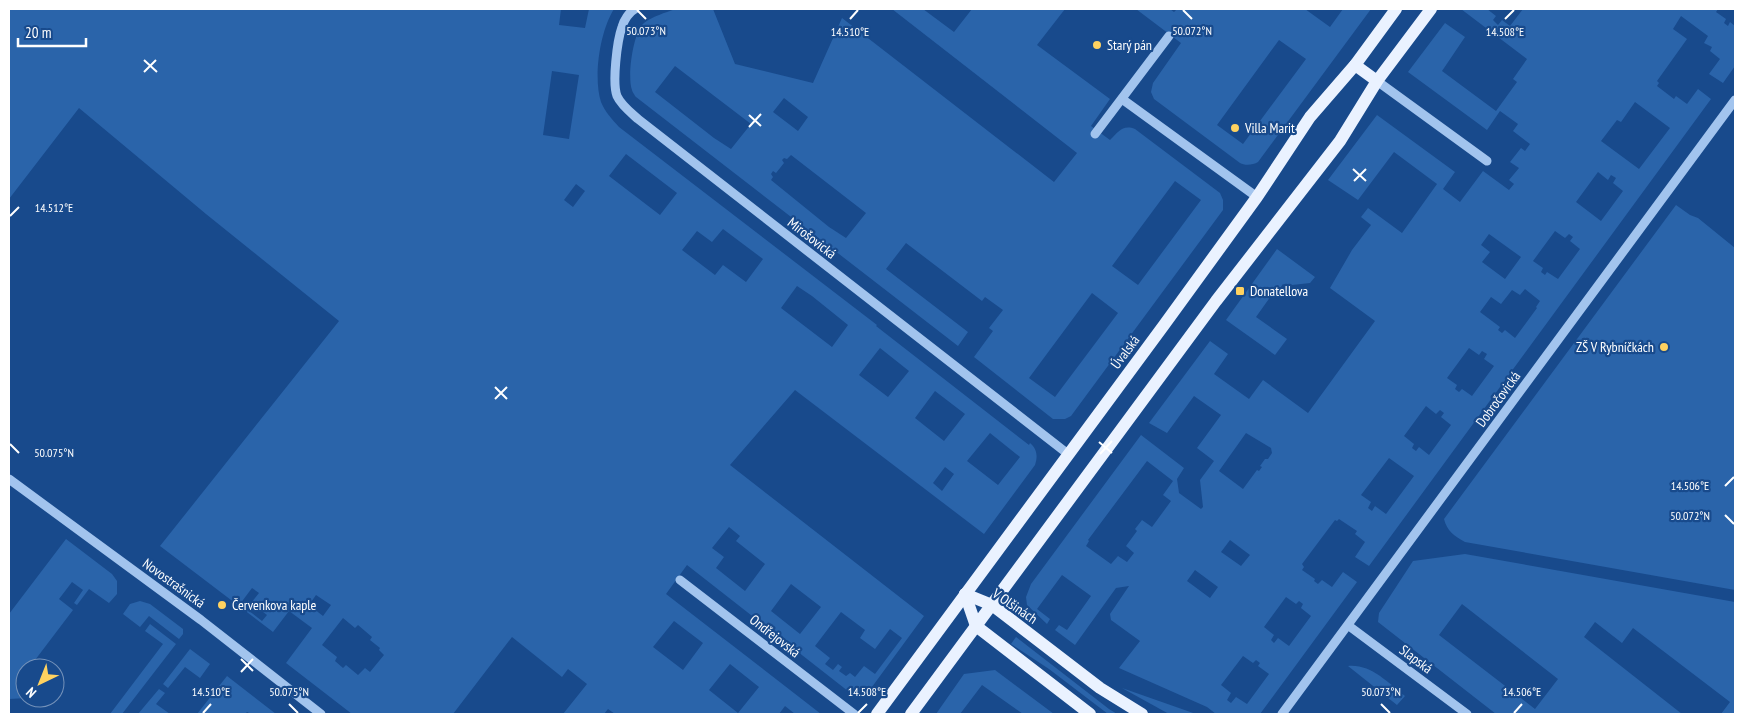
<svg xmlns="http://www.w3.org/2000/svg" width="1744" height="723" font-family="'PT Sans Narrow',sans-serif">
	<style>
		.green { fill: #2a64aa; fill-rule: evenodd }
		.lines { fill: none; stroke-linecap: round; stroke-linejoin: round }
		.minor { stroke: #a2c4ee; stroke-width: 9 }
		.major { stroke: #eaf2ff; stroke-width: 12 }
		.ticks { fill: none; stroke: #fff; stroke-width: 2 }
		.poi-dot { fill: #ffd260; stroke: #184a8c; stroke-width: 2 }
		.labels { text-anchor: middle; stroke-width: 4.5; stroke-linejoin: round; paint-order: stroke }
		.poi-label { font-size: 14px; fill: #fff; stroke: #184a8c; text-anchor: start }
		.street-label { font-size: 14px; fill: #fff; stroke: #184a8c }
		.ticks-label { font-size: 12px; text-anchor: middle; fill: #fff; stroke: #184a8c; stroke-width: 4.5; stroke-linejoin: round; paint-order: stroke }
	</style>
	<rect width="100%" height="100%" fill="#184a8c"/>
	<g class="green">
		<path d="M9 9H561L559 25 585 28 589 9H614C600 31 593 77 601 102 605 112 612 119 619 127L877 325 876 326 1029 445 1030 443C1037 449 1038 456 1035 465L984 534 795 390 730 465 924 616 869 691 863 694 853 695 687 565 666 594 821 714H795L785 706 779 714H615L608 709 604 714H563L587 684 568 669 562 677 512 637 453 714H352L286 663 312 628 289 611 273 632 160 546 339 321 206 214 79 108 9 199ZM552 71 579 75 569 139 543 135ZM626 154 677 193 660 215 609 176ZM576 184 585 191 573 207 564 200ZM723 229 763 259 746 282 723 265 715 275 682 250 697 231 712 242ZM797 286 812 296 848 325 832 347 781 308ZM880 348 909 371 888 397 859 375ZM935 391 965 414 944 441 915 418ZM990 433 1020 457 998 485 967 461ZM945 467 954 474 942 491 933 483ZM729 527 740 536 736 541 765 564 745 591 716 568 724 557 712 548ZM791 584 821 607 800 634 771 611ZM252 588 259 593 251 603 267 615 262 621 240 604ZM316 595 331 605 323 616 309 605ZM841 612 865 630 860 638 875 649 890 629 902 638 875 674 864 666 855 677 850 673 846 676 839 671 842 667 838 664 833 670 825 664 830 658 815 646ZM343 618 355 628 358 625 372 637 370 640 380 648 379 650 384 655 370 672 365 668 358 675 346 665 343 668 335 661 337 657 322 645ZM674 621 703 643 683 670 653 647ZM730 664 759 687 738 713 709 690Z"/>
		<path d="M675 9H713L735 64 813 83 842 18 1054 182 1077 153 892 9H923L954 32 972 9H1065L1037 45 1110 99 1091 126 1110 140C1118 132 1123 124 1135 129L1220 193 1223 200V210L1071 416 1065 419H1053L974 357 993 331 989 328 1003 310 985 297 982 301 906 243 886 269 968 332 958 346 636 97C635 96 632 91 632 90 627 77 633 32 644 23 653 16 665 13 675 9ZM675 66 751 124 731 149 714 138 655 92ZM784 98 808 117 798 131 773 112ZM791 155 866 213 846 238 829 227 771 180 773 177 771 174 773 171 776 173 784 163 782 160 784 158 787 159ZM1175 181 1201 200 1138 285 1112 266ZM1092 293 1118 313 1055 397 1029 378Z"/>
		<path d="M1136 9H1170L1174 12 1177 9H1305L1330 27 1343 9H1371L1258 162C1253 165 1245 166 1240 163L1154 99 1151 92 1153 83 1181 43ZM1279 40 1306 59 1243 144 1217 125Z"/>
		<path d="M1461 9H1487L1496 16 1493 20 1498 25 1502 20 1510 26 1523 9H1718L1716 12 1726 19 1724 23 1728 26 1730 22 1735 26V66L1723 83 1709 74 1720 59 1710 51 1712 47 1704 43 1708 36 1681 16 1673 29 1687 39 1657 81 1659 83 1657 86 1674 99 1676 96 1687 104 1698 89 1711 99 1369 566 1355 557 1365 542 1355 534 1357 531 1339 519 1337 521 1335 520 1302 564 1304 567 1302 570 1315 579 1314 581 1318 584 1322 580 1332 587 1343 572 1357 582 1260 714H1216L1207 707 1119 668 1140 641 1111 620 1110 614 1129 586 1116 588 1075 645 1055 630 1059 625 1067 630 1091 596 1062 575 1037 609 1050 619 1047 624 1027 605 1026 597 1031 584 1141 435 1184 468 1177 479 1179 493 1201 509 1203 507 1200 480 1214 461 1197 448 1221 415 1194 396 1167 433 1149 423 1210 341 1228 354 1214 374 1249 399 1263 380 1308 413 1375 321 1330 288 1352 250 1371 225 1361 217 1368 208 1402 233 1437 184 1394 152 1358 200 1328 180 1377 115 1455 172 1443 189 1460 202 1483 171 1509 190 1514 184 1509 180 1519 168 1510 162 1521 148 1525 151 1530 144 1513 131 1518 124 1500 111 1487 130 1408 72 1445 23 1465 37 1442 71 1496 111 1517 82 1513 79 1527 59ZM1635 102 1670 128 1639 169 1601 141 1617 120 1621 122ZM1598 172 1608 180 1611 175 1616 178 1613 183 1623 191 1601 221 1576 202ZM1555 231 1565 238 1569 234 1573 237 1570 241 1580 249 1558 279 1547 272 1545 275 1541 272 1543 268 1533 261ZM1489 234 1521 257 1505 279 1482 262 1490 252 1481 245ZM1525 289 1540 301 1536 307 1537 308 1515 338 1505 330 1502 333 1498 330 1500 327 1480 312 1491 297 1501 304 1512 290 1520 295ZM1469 348 1479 355 1482 351 1487 354 1484 359 1494 366 1472 396 1462 389 1459 392 1455 389 1457 385 1447 378ZM1426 406 1436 414 1440 410 1444 413 1441 417 1451 425 1429 455 1419 447 1416 451 1412 448 1414 444 1404 436ZM1246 433 1271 448 1272 453 1268 459H1265L1260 466 1262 467 1259 471 1257 470 1243 489 1219 471ZM1389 458 1414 476 1386 514 1375 506 1372 511 1368 508 1371 502 1361 495ZM1147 461 1173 481 1163 495 1171 501 1152 527 1142 520 1135 529 1137 531 1126 546 1134 553 1127 562 1118 556 1111 564 1086 546 1089 541 1088 540ZM1230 540 1250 555 1241 566 1221 552ZM1195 570 1218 587 1210 598 1187 581ZM1286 597 1296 604 1299 601 1303 604 1301 608 1311 616 1289 646 1278 638 1274 643 1271 640 1274 635 1264 627ZM1243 656 1253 663 1256 660 1260 663 1258 666 1269 674 1247 704 1236 697 1231 703 1227 700 1231 693 1221 685Z"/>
		<path d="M1676 205 1690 215 1698 218 1735 248V590L1465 542C1454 536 1447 531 1444 519Z"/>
		<polygon points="1277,249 1315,277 1310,283 1292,285 1289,288 1283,284 1278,291 1276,289 1256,317 1287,339 1275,355 1226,320"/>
		<polygon points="66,539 112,574 117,581 117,594 109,603 89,589 77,605 74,603 83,590 72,582 59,599 73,610 29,668 25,668 25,698 27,698 9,699 9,614"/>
		<path d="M1465 554 1735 602V714H1721L1730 702 1633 628 1622 643 1595 622 1584 637 1682 714H1496L1378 622 1379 613 1413 561ZM1462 604 1558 679 1535 709 1439 635Z"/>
		<polygon points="140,601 150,604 183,629 183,634 179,639 149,616 140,627 123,614 130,604"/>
		<polygon points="150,624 176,644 122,714 110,714 163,644 145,631"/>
		<polygon points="1016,637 1109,709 1117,714 1108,714 1049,669 1011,644"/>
		<polygon points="190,649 210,664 200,678 185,667 168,688 163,684"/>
		<path d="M1348 666C1371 664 1387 682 1405 696L1397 705Z"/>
		<polygon points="995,670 1054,714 1023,714 982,685 960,714 936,714 964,674"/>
		<polygon points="227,676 276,714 251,714 247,712 245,714 197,714"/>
		<polygon points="1122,688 1196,714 1169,714"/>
		<polygon points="159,689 165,693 156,704 170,714 138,714"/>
	</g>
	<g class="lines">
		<g class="minor">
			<path d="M635 9C629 12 624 20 622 27 617 41 612 83 617 96 621 105 630 112 638 119L1068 454"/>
			<polyline points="1377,81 1487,161"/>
			<polyline points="1122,99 1257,197"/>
			<polyline points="1095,134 1169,36"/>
			<polyline points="9,479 201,620 321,714"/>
			<polyline points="680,580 854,714"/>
			<polyline points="1349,626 1467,714"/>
			<polyline points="1282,714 1735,100"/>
		</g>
		<g class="major">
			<polyline points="1355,65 1377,81"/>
			<polyline points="965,594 992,605 1100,688 1142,714"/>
			<polyline points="965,594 976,626 1090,714"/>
			<polyline points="877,714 1164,325 1257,197 1310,117 1355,65 1396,9"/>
			<polyline points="911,714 1216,301 1340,141 1377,81 1431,9"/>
		</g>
	</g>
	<path class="ticks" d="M637 10 646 19M1183 10 1192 19M850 19 858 10M1505 19 1514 10M144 60 157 72M144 72 156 60M749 115 761 126M749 127 761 114M1353 169 1366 181M1354 181 1366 169M10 216 19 207M495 387 507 399M495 399 507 387M1099 442 1112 453M10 444 19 453M1100 454 1112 441M1725 486 1734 477M1725 515 1734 524M241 659 253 671M241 672 253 659M289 704 298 713M1381 704 1390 713M203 713 211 704M858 713 867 704M1514 713 1522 704"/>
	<g class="poi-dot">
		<circle cx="1097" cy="45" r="5"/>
		<circle cx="1235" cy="128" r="5"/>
		<rect x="1235" y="286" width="10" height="10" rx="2.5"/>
		<circle cx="1664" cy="347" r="5"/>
		<circle cx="222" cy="605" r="5"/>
	</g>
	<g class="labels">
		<g class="poi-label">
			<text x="1107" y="50">Starý pán</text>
			<text x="1245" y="133">Villa Marit</text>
			<text x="1250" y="296">Donatellova</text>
			<text x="1654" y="352" text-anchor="end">ZŠ V Rybníčkách</text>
			<text x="232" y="610">Červenkova kaple</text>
		</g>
		<g class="street-label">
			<text transform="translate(812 238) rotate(38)" y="5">Mirošovická</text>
			<text transform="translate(1125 352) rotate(-53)" y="5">Úvalská</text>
			<text transform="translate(1498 399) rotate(-54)" y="5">Dobročovická</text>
			<text transform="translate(174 583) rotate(36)" y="5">Novostrašnická</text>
			<text transform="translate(1015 606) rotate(34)" y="5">V Olšinách</text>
			<text transform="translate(775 636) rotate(38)" y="5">Ondřejovská</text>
			<text transform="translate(1416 659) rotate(37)" y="5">Slapská</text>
		</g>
	</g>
	<g class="ticks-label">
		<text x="646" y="35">50.073°N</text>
		<text x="1192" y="35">50.072°N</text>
		<text x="850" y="36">14.510°E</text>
		<text x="1505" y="36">14.508°E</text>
		<text x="54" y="212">14.512°E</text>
		<text x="54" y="457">50.075°N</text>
		<text x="1690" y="490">14.506°E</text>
		<text x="1690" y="520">50.072°N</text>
		<text x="211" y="696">14.510°E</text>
		<text x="867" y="696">14.508°E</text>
		<text x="1522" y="696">14.506°E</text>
		<text x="289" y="696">50.075°N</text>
		<text x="1381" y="696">50.073°N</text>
	</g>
	<rect width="1744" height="723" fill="none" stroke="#ffffff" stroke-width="20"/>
	<g transform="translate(40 683) rotate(223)"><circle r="24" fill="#184a8c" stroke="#7492ba"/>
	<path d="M0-4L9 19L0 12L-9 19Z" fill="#ffd260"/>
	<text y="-8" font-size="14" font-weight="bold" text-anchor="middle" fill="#ffffff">N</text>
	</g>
	<path d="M18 38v8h68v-8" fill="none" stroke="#ffffff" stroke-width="2.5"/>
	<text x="25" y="38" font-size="15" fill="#ffffff" stroke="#184a8c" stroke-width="4" paint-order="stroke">20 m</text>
</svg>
